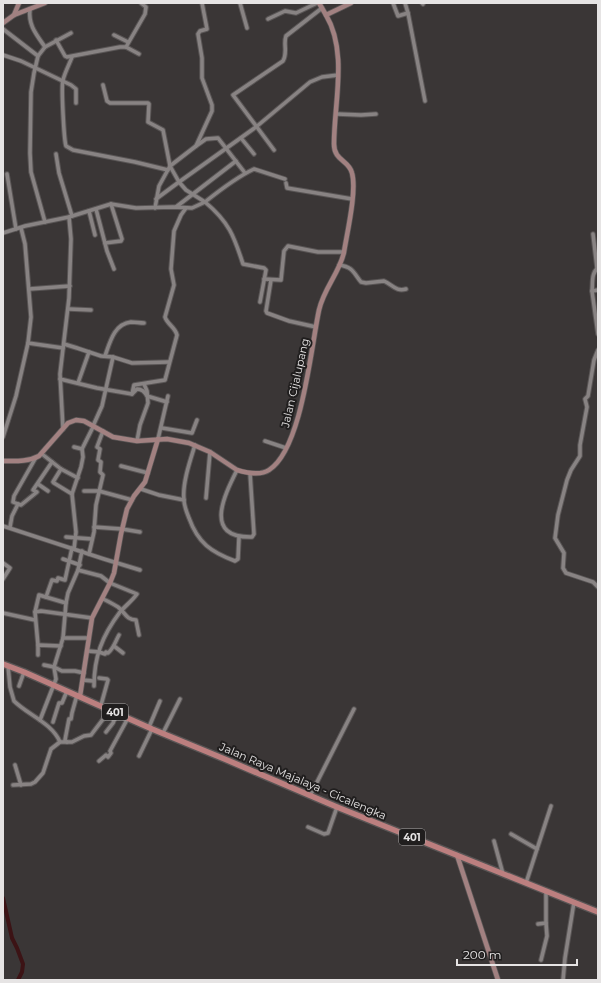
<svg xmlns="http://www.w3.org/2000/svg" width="601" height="983" font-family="Montserrat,sans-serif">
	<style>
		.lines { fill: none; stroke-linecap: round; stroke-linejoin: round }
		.canal { stroke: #3c1315; stroke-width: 4 }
		.street-casing { stroke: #595555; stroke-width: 5.5 }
		.secondary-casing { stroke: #595555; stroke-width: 6 }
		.primary-casing { stroke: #595555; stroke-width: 8 }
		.street { stroke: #888383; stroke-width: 3.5 }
		.secondary { stroke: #a28181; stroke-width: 4.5 }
		.primary { stroke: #bc7f7f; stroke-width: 5.5 }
		.labels { text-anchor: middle; stroke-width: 4; stroke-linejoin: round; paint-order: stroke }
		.shield { fill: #201e1e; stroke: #aba9a9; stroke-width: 1 }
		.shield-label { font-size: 10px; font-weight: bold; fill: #e6e4e4 }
		.street-label { font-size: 11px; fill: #e6e4e4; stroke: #201e1e }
	</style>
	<rect width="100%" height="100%" fill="#3a3636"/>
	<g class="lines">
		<polyline class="canal" points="3,898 12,938 17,948 23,964 22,972 18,980"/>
		<defs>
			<g id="street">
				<polyline points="240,3 247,28"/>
				<polyline points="393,3 398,16 408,13 425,101"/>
				<polyline points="405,3 408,13"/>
				<polyline points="422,3 423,4"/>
				<path d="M30 9C28 25 36 34 45 47"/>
				<polyline points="268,19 285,11 296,13 317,3"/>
				<polyline points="3,29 38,56"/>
				<polyline points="114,35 128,42"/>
				<polyline points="56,40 65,56 67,57 120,47 126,47 139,54"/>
				<polyline points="126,47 145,14 146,7 141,3"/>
				<polyline points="3,55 21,61 71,85 76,89 76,103"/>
				<path d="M72 57C69 65 65 72 63 80 61 86 64 140 66 146L73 150 135 162 168 170"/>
				<polyline points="103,85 107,101 110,103 148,103 149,104 148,122 163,130 170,166 179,182 256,127 310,82 322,77 338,75"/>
				<polyline points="337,114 361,115 376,114"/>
				<polyline points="241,138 254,154"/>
				<polyline points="196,146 206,139 218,138 245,173"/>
				<path d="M274 150 233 95 283 61C288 52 283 44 286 36L322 8"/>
				<polyline points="56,154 59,173 72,216"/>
				<polyline points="7,174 16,229"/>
				<polyline points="286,183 287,188 352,199"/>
				<path d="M156 199 179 182 186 190 205 202C220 190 237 177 254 169L285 179"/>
				<polyline points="176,207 236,161"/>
				<polyline points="155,208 159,186 170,166 196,146 212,111 212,105 202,78 202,58 198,34 200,31 207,29 202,3"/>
				<polyline points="96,209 107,251 114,269"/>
				<polyline points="89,211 95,235"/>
				<polyline points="45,222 31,172 30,153 31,92 34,73 38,56 45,47 71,33"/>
				<path d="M3 233 25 226 69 217 111 204 136 208 173 207 192 208 205 202C229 222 234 236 243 264L264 268 266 270 260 302"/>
				<polyline points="593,234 597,268"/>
				<polyline points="105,243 121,241 122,239 111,204"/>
				<path d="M339 265C353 267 353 272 361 282L366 283 384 281C393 285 396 292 406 289"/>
				<polyline points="264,279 281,280 284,251 288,246 318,252 344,252"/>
				<polyline points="271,280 266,311 267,313 289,321 316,327"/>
				<polyline points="29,289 70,286"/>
				<polyline points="598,290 592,291 598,334"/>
				<path d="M592 291C593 283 591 273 598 268"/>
				<polyline points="69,309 91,310"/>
				<polyline points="28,343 63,348"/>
				<polyline points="64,344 77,348 101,356 113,357 132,363 169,362"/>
				<polyline points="598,350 594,360 588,396 585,399 587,407 580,445 580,456 571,470 567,480 558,515 555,538 564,553 563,568 566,573 593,582 598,587"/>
				<path d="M105 356C110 342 114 324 131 322 135 322 140 323 144 323"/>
				<path d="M60 379 97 388 132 394 137 389C141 389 145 392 147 396L167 402"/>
				<polyline points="78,383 89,352"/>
				<path d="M132 394 134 385 165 380 177 335C175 327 167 324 165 317L174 285 171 269 174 231 181 215 186 208"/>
				<polyline points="93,426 102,406 113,357"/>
				<polyline points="162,428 192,433 197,420"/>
				<polyline points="63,429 60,374 69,298 71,239 69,217"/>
				<polyline points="3,437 16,396 28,343 31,317 25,244 21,228"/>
				<polyline points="158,439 168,396"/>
				<polyline points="137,441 140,425 148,403 147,391 144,384"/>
				<polyline points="265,441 286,448"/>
				<path d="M195 445C190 461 182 484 184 500 184 506 187 513 189 518 198 543 211 552 235 561L238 559 239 537"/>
				<polyline points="74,447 82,449"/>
				<polyline points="42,454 61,469 53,482 54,483 72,494 76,532 74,549"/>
				<polyline points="121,466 148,473"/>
				<polyline points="61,469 78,478"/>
				<path d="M237 470C224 496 203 538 252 537L254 534 250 473"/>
				<polyline points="38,484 48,491"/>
				<polyline points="141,489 159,495 184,500"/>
				<polyline points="84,491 99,491 132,500"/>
				<polyline points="72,494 81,467 83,457 82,449 93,427"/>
				<polyline points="206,498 210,452"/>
				<polyline points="18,504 21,505 37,492 33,490 52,462"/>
				<polyline points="3,526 104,559 140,570"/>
				<polyline points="10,527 12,516 18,504 13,502 14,496 35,459"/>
				<polyline points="94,527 122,529 140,532"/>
				<polyline points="66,537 92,539"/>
				<polyline points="89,554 94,532 96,505 103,475 100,472 101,462 98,460 100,449 97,447 103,431"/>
				<polyline points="63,559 80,565"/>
				<polyline points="3,563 10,568 3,579"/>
				<path d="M78 570 101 576 110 583 137 594C132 601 125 606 120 612 102 636 94 657 94 686"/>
				<polyline points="46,597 52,580 57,581 58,578 65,580 72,548"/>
				<path d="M103 599C108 601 113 604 118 607 125 612 126 620 136 620L139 635"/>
				<polyline points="35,612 41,611 92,618"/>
				<polyline points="3,613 35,620"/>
				<polyline points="63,638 89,638"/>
				<polyline points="38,645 35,612 39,595 66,603"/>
				<polyline points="114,646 123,653"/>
				<path d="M88 651 99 652 105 654 106 652 108 653C114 648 115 642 119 635"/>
				<polyline points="38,655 38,645 61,646"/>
				<polyline points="44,665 54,667 62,671 75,671 84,673"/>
				<path d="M8 666 10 687 14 701C28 715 52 723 60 742"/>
				<polyline points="99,678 107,679 108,680 101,705"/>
				<polyline points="83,680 93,681"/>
				<polyline points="19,686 24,672"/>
				<polyline points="40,720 56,679 54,667 63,638 66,603 68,593 78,570 82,551"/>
				<polyline points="53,722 59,703 62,703 67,691"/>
				<polyline points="149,727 160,701"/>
				<polyline points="106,732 113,723 117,713"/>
				<polyline points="163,733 180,699"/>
				<polyline points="67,742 65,740 69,719 71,719 72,713 77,695"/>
				<polyline points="139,756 152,729"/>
				<polyline points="99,761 106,755 108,757 111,753 110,751 128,718"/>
				<polyline points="15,765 21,785"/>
				<polyline points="13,785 31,784 35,782 43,773 51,749 60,742 72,742 84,736 91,735 110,710"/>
				<polyline points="310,796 354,709"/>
				<polyline points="308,827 324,834 328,833 337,807"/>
				<polyline points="511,834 537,849"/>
				<polyline points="494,841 503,874"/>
				<polyline points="526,883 551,806"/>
				<polyline points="538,924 546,923 546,891"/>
				<polyline points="541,960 547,936 546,923"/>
				<polyline points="563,980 565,958 574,902"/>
			</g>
			<g id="secondary">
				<polyline points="319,3 326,15"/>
				<polyline points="14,15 45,3"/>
				<polyline points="3,23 14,15 19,3"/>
				<path d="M3 461C15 461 28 462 39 456L68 423 76 420 84 421 113 437 137 441 167 439 189 443 210 452 237 470C247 473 260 476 269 470 302 449 311 347 319 310 324 288 340 272 344 252 347 233 357 191 352 173 349 160 334 161 334 144 334 103 348 52 326 15L351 3"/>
				<polyline points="80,696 92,618 110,583 114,573 121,534 127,509 134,496 145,482 158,439"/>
				<polyline points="457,855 498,980"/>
			</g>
			<polyline id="primary" points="3,664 24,672 152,729 227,760 337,807 598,912"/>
		</defs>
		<use href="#street" class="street-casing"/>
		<use href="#secondary" class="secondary-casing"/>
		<use href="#primary" class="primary-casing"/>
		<use href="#street" class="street"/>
		<use href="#secondary" class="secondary"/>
		<use href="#primary" class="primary"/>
	</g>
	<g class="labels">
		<g class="shield">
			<rect x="102" y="704" width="26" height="16" rx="3"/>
			<rect x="399" y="829" width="26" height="16" rx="3"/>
		</g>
		<g class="shield-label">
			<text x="115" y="716">401</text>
			<text x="412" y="841">401</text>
		</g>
		<g class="street-label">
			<text transform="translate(295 383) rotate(-77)" y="4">Jalan Cijalupang</text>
			<text transform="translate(303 781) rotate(23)" y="4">Jalan Raya Majalaya - Cicalengka</text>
		</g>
	</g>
	<rect width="601" height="983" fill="none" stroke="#e6e4e4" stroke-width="8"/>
	<path d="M457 959v6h120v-6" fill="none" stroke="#e6e4e4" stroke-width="2"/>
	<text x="463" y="959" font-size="12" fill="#e6e4e4" stroke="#201e1e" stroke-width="3" paint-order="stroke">200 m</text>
</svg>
